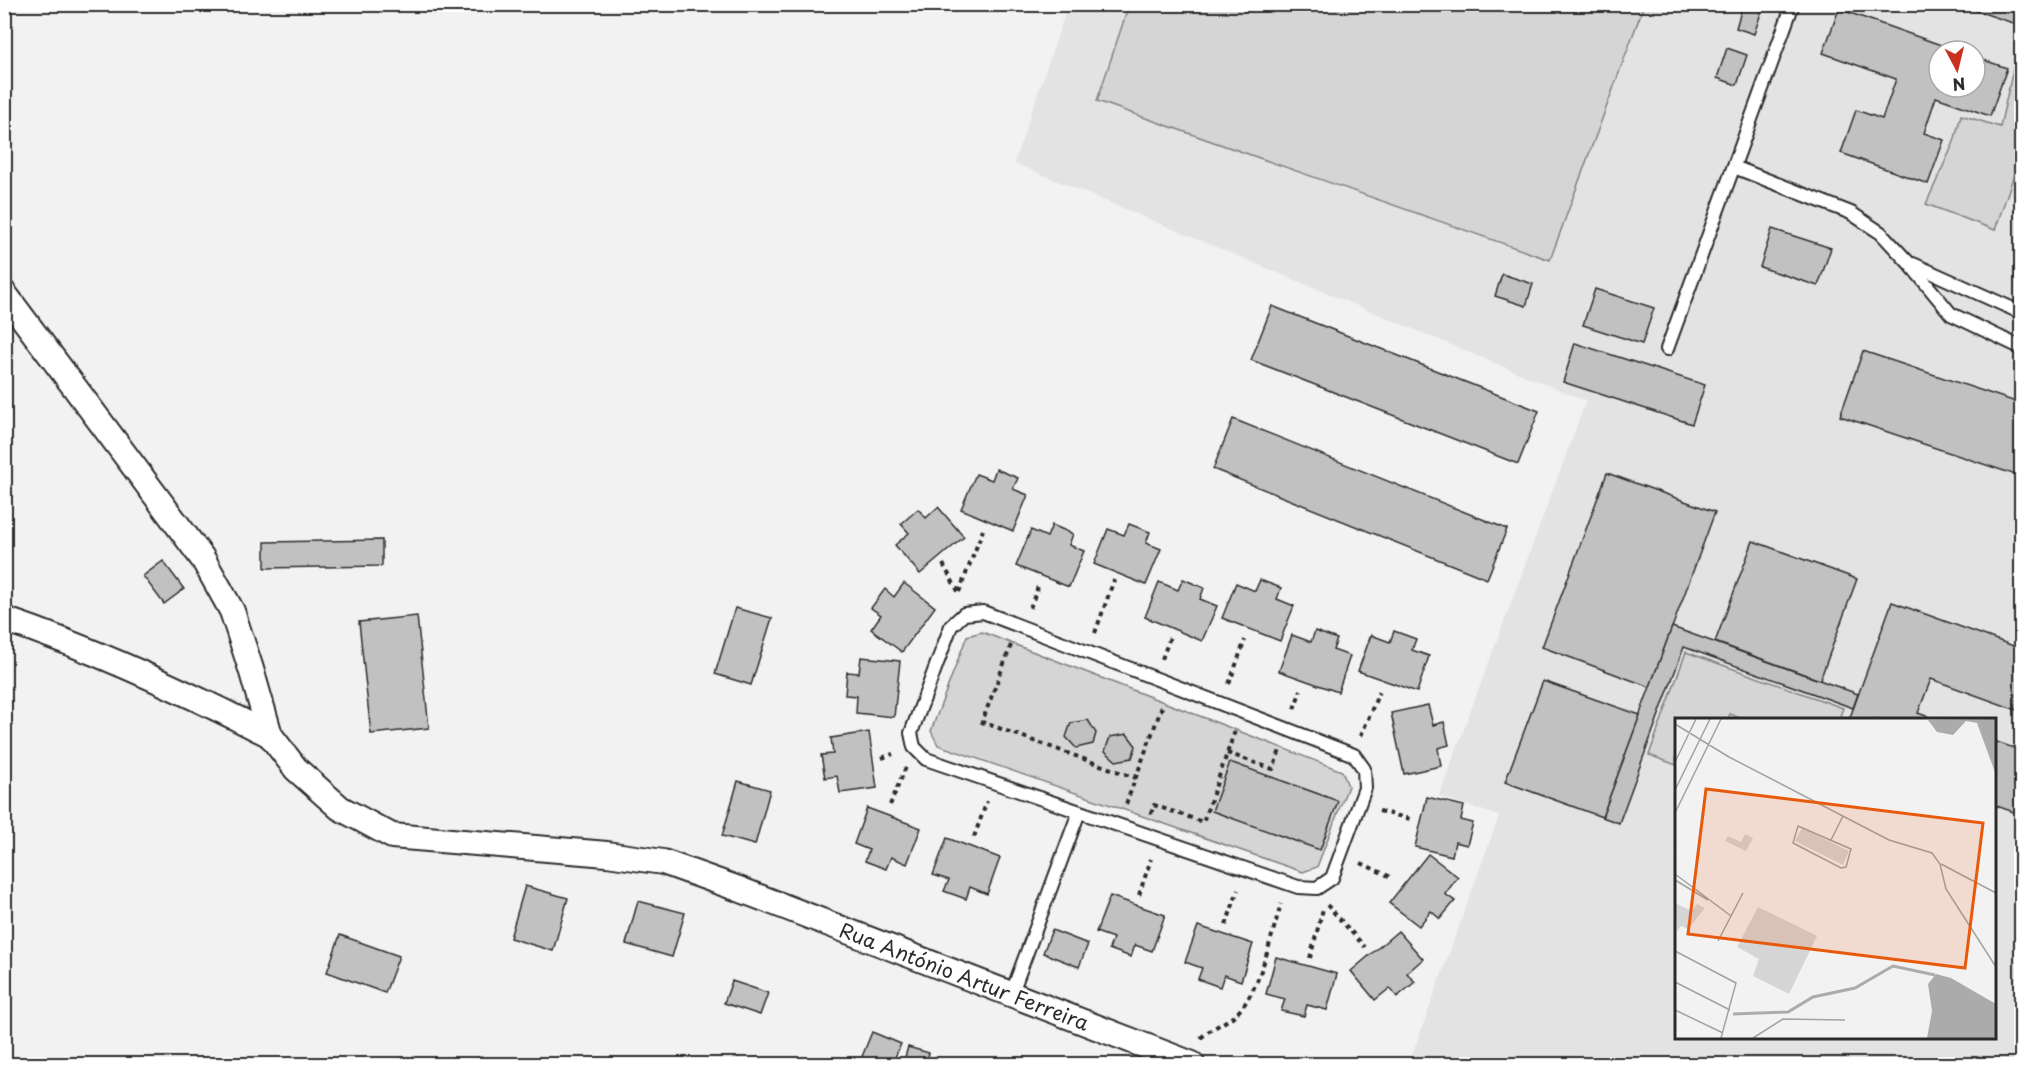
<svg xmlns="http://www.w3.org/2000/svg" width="2026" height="1069" font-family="'Playpen Sans',sans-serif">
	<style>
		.built { fill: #e3e3e3; fill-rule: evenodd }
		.green { fill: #d5d5d5; stroke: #808080; stroke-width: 1.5 }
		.building { fill: #c1c1c1; stroke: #2b2b2b; stroke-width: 1.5 }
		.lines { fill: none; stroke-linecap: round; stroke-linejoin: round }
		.service-casing { stroke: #2b2b2b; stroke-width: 16 }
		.minor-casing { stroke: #2b2b2b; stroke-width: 28 }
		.path { stroke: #2b2b2b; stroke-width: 4; stroke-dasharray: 4.5 4.5; stroke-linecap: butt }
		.service { stroke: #fff; stroke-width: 12 }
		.minor { stroke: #fff; stroke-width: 24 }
		.labels { text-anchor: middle; stroke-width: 4.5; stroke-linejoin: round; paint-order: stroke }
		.street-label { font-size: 20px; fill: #2b2b2b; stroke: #fff }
		.inset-river { fill: none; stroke: #ababab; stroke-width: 3 }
		.inset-road { fill: none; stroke: #a2a2a2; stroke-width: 1.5 }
		.view { fill: #e8590c; fill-opacity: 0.15; stroke: #e8590c; stroke-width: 3 }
		.inset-edge { fill: none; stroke: #2b2b2b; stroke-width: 3 }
	</style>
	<rect width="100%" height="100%" fill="#f2f2f2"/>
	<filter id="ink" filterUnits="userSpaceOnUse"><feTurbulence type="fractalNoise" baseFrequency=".0167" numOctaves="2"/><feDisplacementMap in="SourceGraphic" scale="12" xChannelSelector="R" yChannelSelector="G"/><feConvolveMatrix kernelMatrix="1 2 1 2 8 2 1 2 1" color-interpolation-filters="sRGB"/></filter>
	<g filter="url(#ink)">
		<path class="built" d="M1068 5H2021V1064H1409L1499 816 1439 796 1586 401 1014 163ZM1939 51H1975V87H1939ZM1676 720H1994V1038H1676Z"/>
		<g class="green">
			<polygon points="1129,5 1129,4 1644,5 1550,260 1097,101"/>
			<polygon points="2021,54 2021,170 2016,169 1995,230 1926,204 1954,142 1961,115 2000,127 2014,65"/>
			<polygon points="982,632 1342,771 1348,786 1317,867 1303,872 938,745 931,731 967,636"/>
			<polygon points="1686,652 1843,708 1839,719 1744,720 1730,714 1728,719 1676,720 1676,765 1649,755"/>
		</g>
		<g class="building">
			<polygon points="1743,4 1764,4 1754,34 1736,28"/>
			<polygon points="1956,4 2022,4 2022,26"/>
			<polygon points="1839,9 1958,51 1939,51 1939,87 1975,87 1975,57 2007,68 1990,116 1936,97 1924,133 1944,140 1928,184 1841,153 1856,110 1882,119 1896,79 1823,53"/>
			<polygon points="1727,48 1747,55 1737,85 1717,78"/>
			<polygon points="1772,229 1831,248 1818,286 1760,267"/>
			<polygon points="1502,274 1533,284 1526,306 1495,296"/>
			<polygon points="1595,289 1654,308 1642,344 1583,325"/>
			<polygon points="1272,306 1539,411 1518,464 1251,360"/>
			<polygon points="1575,343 1705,385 1692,424 1563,382"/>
			<polygon points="1863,351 2022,404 2022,477 1840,416"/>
			<polygon points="1233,419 1507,529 1487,579 1213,469"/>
			<polygon points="996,469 1018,478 1013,489 1028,495 1013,531 961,509 976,474 992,480"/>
			<polygon points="1607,473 1715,512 1650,687 1542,647"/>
			<polygon points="938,507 964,537 920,574 895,545 909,533 901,524 918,509 926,518"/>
			<polygon points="1129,524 1150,532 1146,543 1161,549 1146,585 1094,564 1108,529 1124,535"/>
			<polygon points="1052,525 1073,534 1069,545 1084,551 1069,587 1016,566 1031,530 1047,537"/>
			<polygon points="382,540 382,566 265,568 265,542"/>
			<polygon points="1753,541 1857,579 1820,680 1715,642"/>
			<polygon points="163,561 184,589 164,604 143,576"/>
			<polygon points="1183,579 1204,588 1200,599 1217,606 1202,641 1145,617 1159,582 1178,590"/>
			<polygon points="1260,580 1281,588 1277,599 1294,606 1280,641 1222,618 1236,583 1255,591"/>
			<polygon points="904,583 935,607 902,652 871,629 881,615 871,608 885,589 894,597"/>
			<polygon points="1892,602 2022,649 2022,712 1931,679 1918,713 1937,720 1849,720"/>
			<polygon points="735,608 772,618 751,685 715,674"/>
			<polygon points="417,616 429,728 371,734 359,622"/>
			<polygon points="1672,627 1858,694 1853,708 1684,647 1619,823 1602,817"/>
			<polygon points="1315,631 1337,639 1333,650 1350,656 1338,692 1279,671 1292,635 1311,642"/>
			<polygon points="1394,631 1416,639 1412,650 1429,656 1417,692 1358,671 1371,635 1390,642"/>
			<polygon points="861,657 900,661 894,717 856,713 857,696 845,695 847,672 859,673"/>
			<polygon points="1543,681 1640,715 1602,817 1505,782"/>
			<polygon points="1428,705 1433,725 1444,722 1449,745 1438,748 1441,766 1404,774 1391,713"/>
			<polygon points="1088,720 1096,733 1093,744 1076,748 1066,737 1071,723"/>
			<polygon points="869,732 877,788 840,793 837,776 825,778 821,755 833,754 831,738"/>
			<polygon points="1127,734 1136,746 1132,758 1116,761 1105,751 1110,737"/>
			<polygon points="1994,741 2022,751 2022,815 1994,805"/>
			<polygon points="1230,762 1338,801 1320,850 1212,811"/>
			<polygon points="738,781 770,790 755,845 722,836"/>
			<polygon points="1427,797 1464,806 1461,820 1473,823 1467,845 1455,842 1452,856 1415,847"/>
			<polygon points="867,808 921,828 907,864 891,857 886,869 865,861 869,850 854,844"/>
			<polygon points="947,838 1000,858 987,894 970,887 966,899 944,891 949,880 933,875"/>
			<polygon points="1428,854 1458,877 1445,894 1455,901 1440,919 1431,911 1419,926 1389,903"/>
			<polygon points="525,886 568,898 553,951 510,938"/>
			<polygon points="1110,896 1165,915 1152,951 1135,945 1131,957 1109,949 1113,938 1096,932"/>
			<polygon points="638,901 685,913 672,957 626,944"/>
			<polygon points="1198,926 1253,944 1241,981 1224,975 1220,987 1198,979 1202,968 1185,962"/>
			<polygon points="1052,930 1088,944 1079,967 1043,953"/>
			<polygon points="1398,931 1423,959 1407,973 1415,982 1397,997 1390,988 1375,1000 1351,971"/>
			<polygon points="340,935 399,956 385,993 327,972"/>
			<polygon points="1276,957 1337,974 1327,1010 1307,1005 1304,1016 1281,1011 1285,999 1266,994"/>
			<polygon points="732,981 768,993 760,1015 724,1003"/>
			<polygon points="872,1032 901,1044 892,1064 859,1064"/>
			<polygon points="908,1047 929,1053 926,1064 903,1064"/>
		</g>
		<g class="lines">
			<defs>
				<g id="service">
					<polyline points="1734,167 1851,213 1881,233 1909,263 1951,314 2022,348"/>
					<polyline points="1913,264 2022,313"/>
					<polyline points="1667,349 1793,4"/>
					<polygon points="983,612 1354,755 1364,769 1365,788 1332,878 1317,888 1298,887 926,759 914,747 911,733 951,626 964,614"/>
					<polyline points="1011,995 1079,812"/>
				</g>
				<g id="minor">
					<polyline points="4,293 203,559 232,611 251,669 270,735 296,769 340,808 392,836 607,854 663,862 736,888 1192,1064"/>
					<path d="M4 619C96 650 184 691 270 735"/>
				</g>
			</defs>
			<use href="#service" class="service-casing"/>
			<use href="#minor" class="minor-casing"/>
			<g class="path">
				<polyline points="943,564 959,593"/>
				<polyline points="959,592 983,530"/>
				<polyline points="1030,608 1039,584"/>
				<polyline points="1095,633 1114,580"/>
				<polyline points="1011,645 982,722 1136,778"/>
				<polyline points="1162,659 1170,637"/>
				<polyline points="1229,684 1245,640"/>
				<polyline points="1294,709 1301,690"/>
				<polyline points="1361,736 1379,692"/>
				<polyline points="1227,753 1273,769 1280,750"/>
				<polyline points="882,758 893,754"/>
				<polyline points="1126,804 1163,704"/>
				<polyline points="890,805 906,767"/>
				<polyline points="1379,811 1410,819"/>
				<polyline points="1151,814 1154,805 1203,822 1235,731"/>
				<polyline points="974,837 987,801"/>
				<polyline points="1361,863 1393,878"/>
				<polyline points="1139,895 1151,859"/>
				<polyline points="1327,905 1365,947"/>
				<polyline points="1226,925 1238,890"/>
				<polyline points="1310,958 1323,909"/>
				<path d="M1201 1038C1211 1027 1228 1023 1239 1011 1261 987 1271 936 1281 904"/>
			</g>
			<use href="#service" class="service"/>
			<use href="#minor" class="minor"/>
		</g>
	</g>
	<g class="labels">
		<g class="street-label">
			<text transform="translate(964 977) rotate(21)" y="7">Rua António Artur Ferreira</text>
		</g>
	</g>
	<g transform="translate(1675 718)">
		<rect width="321" height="321" fill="#f2f2f2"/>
		<path d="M127 110 174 133 168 147 120 123ZM70 116 78 120 71 133 50 123 53 118 66 124ZM0 185 17 193 22 186 30 190 13 211 6 208 2 214ZM83 189 142 218 114 276 78 258 84 241 62 229Z" fill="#d5d5d5"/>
		<path d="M321 1V57L302 5 291 3 278 17 262 14 253 2ZM261 256 276 260 321 286V320H252L257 293 253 266Z" fill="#ababab"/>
		<path class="inset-river" d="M58 296 113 294 138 279 180 270 218 248 260 257"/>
		<path class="inset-road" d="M0 6 54 39 214 122 257 135 265 146 271 171 321 249M0 44 21 1M0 72 35 1M0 95 46 1M123 108 176 131 171 149 166 150 118 125ZM156 122 168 98M266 146 321 175M0 156 56 198M0 162 33 182M43 223 68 175M0 233 61 265 46 320M0 264 55 292M0 292 48 315M78 320 108 301 170 302"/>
		<path class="view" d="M31 71 308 105 290 250 13 216Z"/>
		<rect width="321" height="321" class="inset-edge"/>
	</g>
	<rect width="2026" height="1069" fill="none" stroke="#fff" stroke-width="24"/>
	<rect x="12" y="12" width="2002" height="1045" fill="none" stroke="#2b2b2b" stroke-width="2" filter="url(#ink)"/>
	<g transform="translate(1957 69) rotate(173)"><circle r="28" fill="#ffffff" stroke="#aaaaaa" stroke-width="1.5"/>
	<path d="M0-4.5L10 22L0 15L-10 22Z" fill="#c8321e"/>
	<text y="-9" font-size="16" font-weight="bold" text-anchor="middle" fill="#2b2b2b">N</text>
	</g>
</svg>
